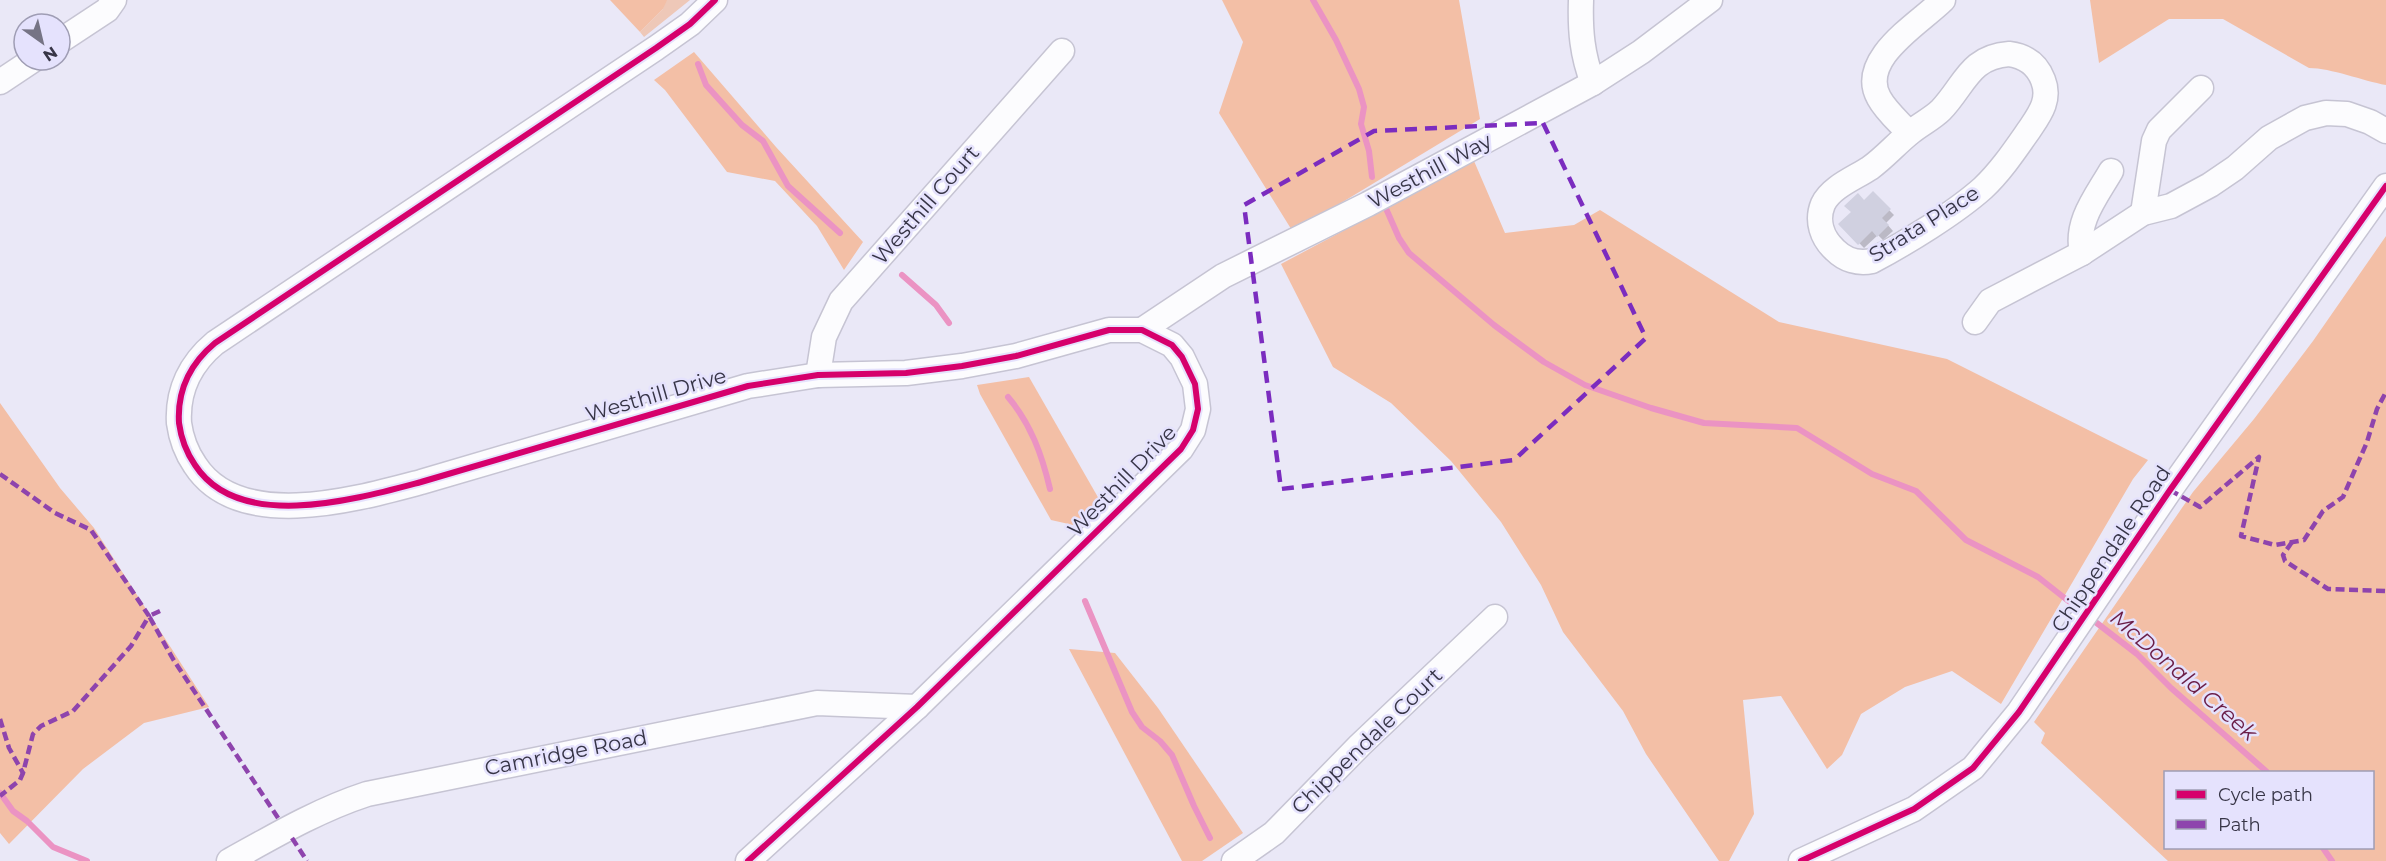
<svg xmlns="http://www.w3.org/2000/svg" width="2386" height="861" font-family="Montserrat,sans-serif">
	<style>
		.green { fill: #eec8b8 }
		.forest { fill: #f3bfa6; fill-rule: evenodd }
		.shadow { fill: #0003 }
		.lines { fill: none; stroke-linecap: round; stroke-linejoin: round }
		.stream { stroke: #eb93c3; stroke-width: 6 }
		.building { fill: #d0d0e0 }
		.minor-casing { stroke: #c6c4d3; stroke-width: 27 }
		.minor { stroke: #fcfcfe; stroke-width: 24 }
		.quiet { stroke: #8e44ad; stroke-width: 4.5; stroke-dasharray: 9 4.5; stroke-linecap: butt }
		.cycleway-casing { stroke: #e5e2fd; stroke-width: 10 }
		.cycleway { stroke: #d6006c; stroke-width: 6 }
		.marked { fill: none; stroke: #7b2cbf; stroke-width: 4.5; stroke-dasharray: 12 8; stroke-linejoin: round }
		.labels { text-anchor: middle; stroke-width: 5; stroke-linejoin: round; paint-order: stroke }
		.street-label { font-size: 21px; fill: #373547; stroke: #e5e2fd }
		.water-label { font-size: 22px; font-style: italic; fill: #6a1d47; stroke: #e5e2fd }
	</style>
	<rect width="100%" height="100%" fill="#eae8f7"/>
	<polygon class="green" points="664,0 690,0 644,37 640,32 663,9"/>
	<g class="forest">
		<polygon points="610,0 667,0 663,9 640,32"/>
		<polygon points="1222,0 1459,0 1480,119 1293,232 1219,113 1243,42"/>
		<path d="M2090 0H2386V85C2363 81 2331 68 2309 68L2223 19H2169L2099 63Z"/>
		<polygon points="694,52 776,147 863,242 844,270 817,226 775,181 727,172 665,90 654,80"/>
		<polygon points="1474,161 1505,233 1574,225 1600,210 1779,322 1947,359 2148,460 2133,479 2001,704 1952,671 1905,687 1861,714 1842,755 1827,769 1781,696 1743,700 1754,814 1729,861 1719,861 1646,754 1623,711 1563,632 1541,585 1501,522 1451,461 1391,403 1333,367 1281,264"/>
		<path d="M2386 236V861H2168L2041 743 2045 733 2034 722 2193 492 2254 419 2313 341ZM2166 772H2372V848H2166Z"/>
		<polygon points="1029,377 1103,506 1082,527 1051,520 980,394 977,385"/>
		<polygon points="0,403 60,488 94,528 209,707 144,723 83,769 9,844 0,833"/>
		<polygon points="1069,649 1115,653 1158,708 1243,833 1202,861 1182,861"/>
	</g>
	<polygon class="shadow" points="1873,194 1894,215 1886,223 1893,231 1883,240 1878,235 1864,248 1841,224"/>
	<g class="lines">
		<g class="stream">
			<polyline points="1313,0 1336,40 1359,89 1364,107 1361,124 1369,151 1372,177"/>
			<polyline points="698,64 706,85 742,125 763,141 788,186 840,233"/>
			<polyline points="1384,204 1399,238 1409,253 1494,325 1544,362 1585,385 1651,408 1704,423 1797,428 1872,474 1916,491 1966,540 2038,577 2081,611"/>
			<polyline points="902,275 936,305 949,323"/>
			<path d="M1008 397C1031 424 1042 455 1050 489"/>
			<polyline points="1085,601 1132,712 1142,727 1160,741 1172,755 1194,806 1210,838"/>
			<polyline points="2089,617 2137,654 2171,688 2267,772"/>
			<polyline points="0,793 13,811 27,821 53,847 87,861"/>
			<polyline points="2323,848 2332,861"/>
		</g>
	</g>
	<polygon class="building" points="1873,191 1891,209 1882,218 1889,225 1877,237 1872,231 1858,245 1838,224 1851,212 1844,206 1858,193 1864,200"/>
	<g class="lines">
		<defs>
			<g id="minor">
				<path d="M715 0 690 24 656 48 215 343C191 363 177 390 179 423 181 438 186 452 195 465 239 533 357 499 421 482L748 386 818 375 906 373 962 366 1016 356 1109 330H1142L1172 345 1182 357 1195 384 1198 409 1193 430 1181 449 917 707 748 861"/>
				<path d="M1581 0C1580 30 1582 55 1593 83"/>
				<polyline points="60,41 107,10 114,0"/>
				<path d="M2009 54C2025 56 2037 64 2043 80 2051 100 2039 115 2029 130 2015 150 2001 171 1983 188 1955 213 1906 243 1872 261 1858 264 1845 260 1835 250 1822 238 1816 221 1823 204 1831 187 1855 178 1870 168 1885 157 1897 143 1911 132 1921 124 1933 118 1941 110 1965 85 1969 57 2009 54Z"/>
				<polyline points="0,82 33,60"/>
				<path d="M1909 133C1899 122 1886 111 1879 98 1857 59 1920 23 1943 0"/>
				<polyline points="2143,213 2154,141 2159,130 2201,88"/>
				<path d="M2082 253C2075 222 2096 197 2111 171"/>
				<polyline points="1975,322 1990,301 2082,253 2143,213 2171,206 2210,185 2235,168 2269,138 2305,118 2326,113 2347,114 2370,122 2386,131"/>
				<polyline points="1142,330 1223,276 1368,204 1593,83 1641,52 1710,0"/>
				<polyline points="818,375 824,337 841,301 1062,51"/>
				<path d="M229 861C274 836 318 810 367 794L817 703 917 707"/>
				<polyline points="1234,861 1274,833 1360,745 1495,617"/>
				<polyline points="1801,861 1914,809 1973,768 2019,712 2170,490 2386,186"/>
			</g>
		</defs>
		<use href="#minor" class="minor-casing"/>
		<use href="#minor" class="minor"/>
		<g class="quiet">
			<polyline points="0,474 55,513 91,530 149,616 131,646 73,711 41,726 33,734 23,773 20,780 0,796"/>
			<polyline points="2170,490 2200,507 2259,457 2241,536 2275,545 2304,540 2323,511 2343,497 2367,442 2377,409 2386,392"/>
			<polyline points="2292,542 2283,555 2285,561 2328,589 2386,591"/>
			<polyline points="160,611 149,616 173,659 280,821"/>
			<polyline points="0,719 9,748 23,773"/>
			<polyline points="292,838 307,861"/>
		</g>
		<defs>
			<g id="cycleway">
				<path d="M715 0 690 24 656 48 215 343C191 363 177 390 179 423 181 438 186 452 195 465 239 533 357 499 421 482L748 386 818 375 906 373 962 366 1016 356 1109 330H1142L1172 345 1182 357 1195 384 1198 409 1193 430 1181 449 917 707 748 861"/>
				<polyline points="1801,861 1914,809 1973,768 2019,712 2170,490 2386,186"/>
			</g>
		</defs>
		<use href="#cycleway" class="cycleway-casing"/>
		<use href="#cycleway" class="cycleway"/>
	</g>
	<path class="marked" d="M1543 123 1646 338 1514 460 1281 489 1244 205 1374 131Z"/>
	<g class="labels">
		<g class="street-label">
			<text transform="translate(1430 171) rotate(-28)" y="7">Westhill Way</text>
			<text transform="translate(926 205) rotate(-49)" y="7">Westhill Court</text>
			<text transform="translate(1924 224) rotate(-32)" y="7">Strata Place</text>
			<text transform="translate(656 395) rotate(-16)" y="7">Westhill Drive</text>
			<text transform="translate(1122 481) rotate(-46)" y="7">Westhill Drive</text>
			<text transform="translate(2111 549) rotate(-56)" y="7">Chippendale Road</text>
			<text transform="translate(1367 741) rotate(-44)" y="7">Chippendale Court</text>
			<text transform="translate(566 753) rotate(-11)" y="7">Camridge Road</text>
		</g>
		<g class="water-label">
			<text transform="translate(2184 675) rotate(41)" y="8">McDonald Creek</text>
		</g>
	</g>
	<rect x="2164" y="771" width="210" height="78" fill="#e5e2fd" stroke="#9f9db4" stroke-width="1.5"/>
	<rect x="2176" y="790" width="30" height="9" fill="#d6006c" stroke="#9f9db4" stroke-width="1.5"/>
	<text x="2218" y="801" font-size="18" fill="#373547">Cycle path</text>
	<rect x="2176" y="820" width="30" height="9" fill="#8e44ad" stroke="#9f9db4" stroke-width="1.5"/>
	<text x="2218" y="831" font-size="18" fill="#373547">Path</text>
	<g transform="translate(42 42) rotate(146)"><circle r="28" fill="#e5e2fd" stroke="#9f9db4" stroke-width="1.5"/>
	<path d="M0-4.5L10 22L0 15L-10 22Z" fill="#767485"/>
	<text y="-9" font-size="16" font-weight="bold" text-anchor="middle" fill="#373547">N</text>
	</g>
</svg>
